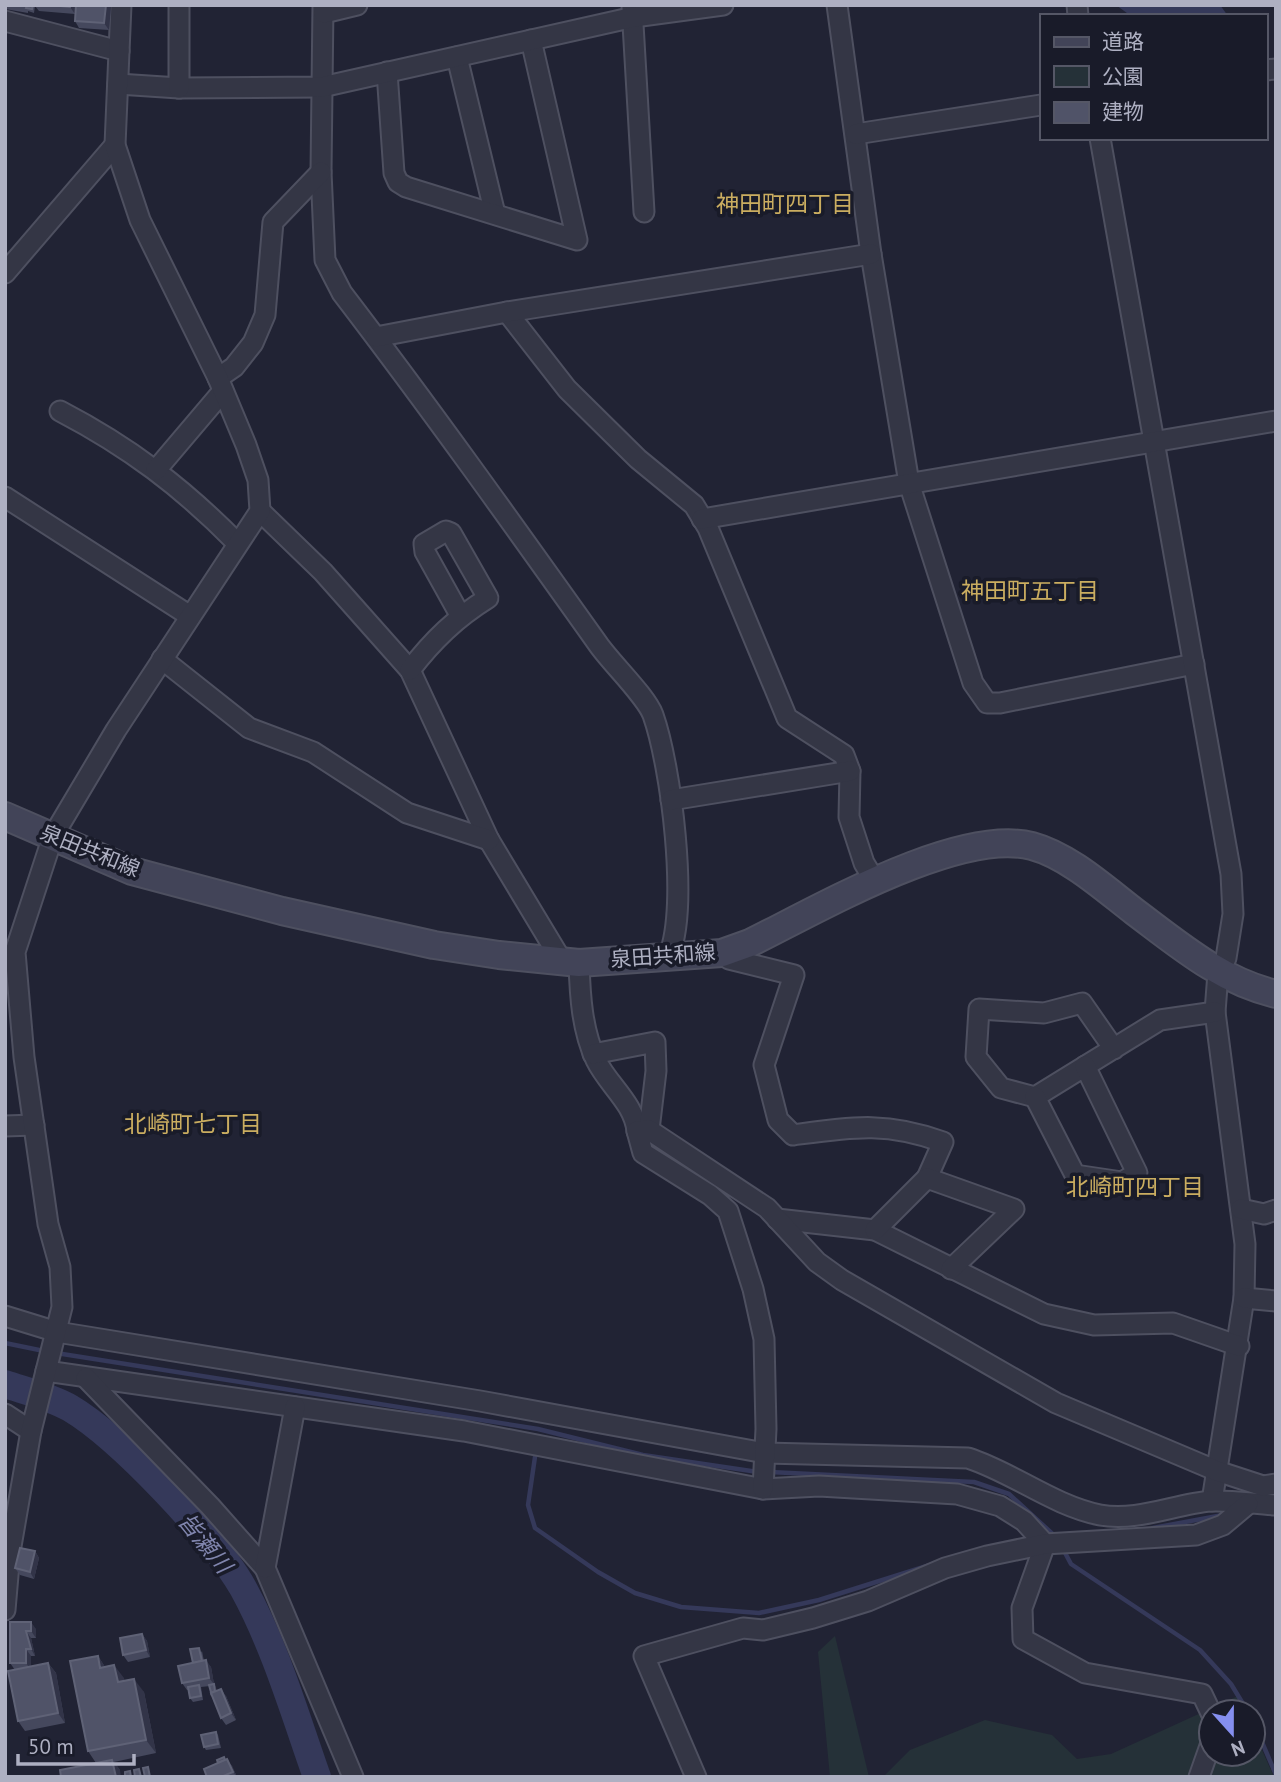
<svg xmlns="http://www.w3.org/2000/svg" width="1281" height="1782" font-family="'PT Sans','Noto Sans JP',sans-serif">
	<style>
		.green { fill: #253138 }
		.water { fill: #35395a }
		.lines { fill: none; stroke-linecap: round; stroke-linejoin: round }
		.stream { stroke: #35395a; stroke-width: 4.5 }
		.river { stroke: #35395a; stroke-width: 28 }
		.minor-casing { stroke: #4e5060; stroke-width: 23 }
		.secondary-casing { stroke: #4e5060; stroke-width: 30 }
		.minor { stroke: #343645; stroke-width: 19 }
		.secondary { stroke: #424458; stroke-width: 26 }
		.wall { fill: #45485d }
		.shaded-wall { fill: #323448 }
		.building { fill: #505368; stroke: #5f6276; stroke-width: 2 }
		.labels { text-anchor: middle; stroke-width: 7; stroke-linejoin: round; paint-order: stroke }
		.street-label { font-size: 21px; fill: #aeb0c2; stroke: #191b29 }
		.neighbourhood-label { font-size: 23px; fill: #caad60; stroke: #191b29 }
		.water-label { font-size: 23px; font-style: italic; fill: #8085ad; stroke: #191b29 }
	</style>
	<rect width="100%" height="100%" fill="#212334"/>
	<g class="green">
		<polygon points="835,1636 869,1777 830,1777 818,1652"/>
		<polygon points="1238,1696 1245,1712 1211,1712 1211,1754 1253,1754 1253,1730 1274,1777 883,1777 910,1750 985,1720 1052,1735 1077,1759 1111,1754"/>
	</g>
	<polygon class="water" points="1116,5 1220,5 1228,16 1131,16"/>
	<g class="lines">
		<g class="stream">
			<polyline points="5,1343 44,1351"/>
			<polyline points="56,1353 538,1429 643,1455 758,1472"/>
			<polyline points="536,1450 528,1505 535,1528 598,1572 635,1593 681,1607 759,1613 819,1600 930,1565"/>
			<polyline points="770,1472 974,1482 1009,1494 1057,1538"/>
			<polyline points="1153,1528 1223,1515"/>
			<polyline points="1063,1549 1071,1564 1200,1650 1231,1684 1248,1712"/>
			<polyline points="1253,1721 1276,1775"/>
		</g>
		<path class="river" d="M5 1384C26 1391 51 1397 70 1408 119 1437 215 1538 243 1588 275 1646 295 1715 317 1777"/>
		<defs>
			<g id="minor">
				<path d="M323 5 321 172 325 260 342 293C430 408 514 526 598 644 611 663 646 696 653 715 671 766 689 906 669 955"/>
				<polyline points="837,5 871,254 909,483 973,683 987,703 1000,703 1194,664"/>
				<polyline points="1077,5 1078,16"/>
				<polyline points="632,7 644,212"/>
				<polyline points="324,13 357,5"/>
				<polyline points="5,21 119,51"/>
				<polyline points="457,57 495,214"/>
				<polyline points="1265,70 1276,69"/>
				<polyline points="387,72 394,173 398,182 406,187 577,240 531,40"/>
				<polyline points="118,84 179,88 322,87 634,17 723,5"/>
				<polyline points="179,88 179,5"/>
				<polyline points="856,134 1041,105"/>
				<polyline points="1100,138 1231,874 1233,914 1226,958 1218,973 1215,1012 1245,1244 1244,1298 1212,1501"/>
				<polyline points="5,273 115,145"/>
				<polyline points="507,312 567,389 638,459 694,505 708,528 787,718 844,755 850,771 849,817 864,863 876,883"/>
				<polyline points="376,337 507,312 871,254"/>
				<polyline points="218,378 234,367 253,343 265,315 273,222 321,172"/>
				<path d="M60 411C129 447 182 487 237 543"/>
				<polyline points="156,470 223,391"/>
				<polyline points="5,497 190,616"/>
				<polyline points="260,511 323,572 410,670 489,840 563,963"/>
				<polyline points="702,519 1276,421"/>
				<polyline points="162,659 249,728 313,752 407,813 489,840"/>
				<path d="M410 670C433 640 456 618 488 598L451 533 446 531 424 544 425 552 460 615"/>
				<polyline points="671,800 850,771"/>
				<path d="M722 953 729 959 794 975 764 1065 778 1120 793 1135C852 1127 886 1121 943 1142L927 1178"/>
				<path d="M579 963C580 996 582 1030 596 1060 608 1085 634 1103 637 1131"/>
				<polyline points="1114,1049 1082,1003 1044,1013 979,1009 976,1057 1001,1088 1035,1097 1160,1020 1215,1012"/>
				<polyline points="593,1054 655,1042 656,1071 649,1130"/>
				<polyline points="1035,1097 1075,1175 1122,1182 1137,1173 1085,1066"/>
				<polyline points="5,1126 34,1125"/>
				<polyline points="1241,1209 1264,1214 1276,1210"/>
				<polyline points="777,1219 875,1230 1044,1314 1094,1325 1173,1323 1239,1346"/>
				<polyline points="875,1230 927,1178 1014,1209 951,1269"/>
				<polyline points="1244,1298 1276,1301"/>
				<path d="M5 1316 57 1332 480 1401 765 1453 968 1458C1014 1473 1052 1505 1100 1515 1137 1522 1175 1504 1211 1501 1232 1500 1255 1504 1276 1505"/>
				<polyline points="46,1371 464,1431 763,1489 819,1486 957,1494 1000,1506 1024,1521 1045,1544"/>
				<polyline points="86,1378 210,1506 265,1568 353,1777"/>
				<polyline points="5,1414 31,1431"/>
				<polyline points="763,1489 766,1429 764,1339 753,1289 728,1211 710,1195 643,1153 637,1131 649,1130 767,1208 817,1262 842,1280 1056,1403 1217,1471 1263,1486 1276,1484"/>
				<polyline points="1045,1544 1022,1608 1023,1639 1085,1673 1202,1694 1211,1713"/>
				<polyline points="265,1568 295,1407"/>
				<polyline points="5,1610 10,1552 31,1431 62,1307 60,1267 48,1224 24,1057 15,952 53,836 116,730 260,511 258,480 246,445 218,378 140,220 115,145 121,5"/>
				<polyline points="696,1777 644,1656 743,1628 763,1630 813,1618 868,1601 945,1568 987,1556 1045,1544 1196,1535 1223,1525 1248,1504"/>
				<polyline points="1199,1777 1211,1743"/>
			</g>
			<path id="secondary" d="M5 816 132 871 282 911 434 945 499 955 579 963 722 953 750 943C817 910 959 827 1032 846 1069 856 1105 889 1135 912 1179 945 1221 981 1276 994"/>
		</defs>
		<use href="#minor" class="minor-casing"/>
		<use href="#secondary" class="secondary-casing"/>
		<use href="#minor" class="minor"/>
		<use href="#secondary" class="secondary"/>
	</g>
	<g class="wall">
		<polygon points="5,5 110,5 111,7 109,30 79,28 75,21 75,14 39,11 35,6 34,13 28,11 28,13 5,9"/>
		<polygon points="35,1551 39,1558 34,1579 20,1575 15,1568"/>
		<polygon points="10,1622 36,1629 36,1638 31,1638 35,1656 31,1656 31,1667 48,1663 56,1673 65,1723 25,1731 18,1721 15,1670 10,1663"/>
		<polygon points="142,1634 147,1641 150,1657 128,1662 123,1655"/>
		<polygon points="202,1651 204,1661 211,1667 214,1684 217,1691 226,1696 236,1720 226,1725 221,1718 212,1696 210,1686 201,1687 203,1700 193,1702 190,1698 188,1690 187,1690 182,1683 193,1663"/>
		<polygon points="98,1656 105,1667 114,1665 124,1681 144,1692 156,1753 114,1762 120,1770 96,1763 88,1751"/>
		<polygon points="216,1732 218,1735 221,1748 206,1750 204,1747"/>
		<polygon points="226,1759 232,1766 237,1777 201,1777 206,1774"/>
	</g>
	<g class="shaded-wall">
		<polygon points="71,5 76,5 75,14 70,7"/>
		<polygon points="106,5 110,5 111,7 109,30 104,23"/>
		<polygon points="35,1551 39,1558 34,1579 30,1572"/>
		<polygon points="31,1622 36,1629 36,1638 31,1631"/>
		<polygon points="26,1631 31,1638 35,1656 31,1649"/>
		<polygon points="142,1634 147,1641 150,1657 146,1650"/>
		<polygon points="26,1649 31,1656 31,1670 26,1663"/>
		<polygon points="98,1656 107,1670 100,1668"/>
		<polygon points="206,1660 211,1667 214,1684 216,1687 218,1698 216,1695 214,1684 209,1678"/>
		<polygon points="48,1663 56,1673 65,1723 58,1713"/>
		<polygon points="114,1665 124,1678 127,1696 118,1682"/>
		<polygon points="134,1679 144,1692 156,1753 146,1740"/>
		<polygon points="221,1689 226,1696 236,1720 231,1713"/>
		<polygon points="227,1759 232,1766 237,1777 233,1772"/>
		<polygon points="112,1760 120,1770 121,1777 116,1777"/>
	</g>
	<g class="building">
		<polygon points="27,5 33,5 32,9 26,8"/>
		<polygon points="50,5 71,5 70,7"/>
		<polygon points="76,5 106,5 104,23 75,21"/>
		<polygon points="20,1548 35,1551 30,1572 15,1568"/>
		<polygon points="10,1622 31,1622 31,1631 26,1631 31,1649 26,1649 26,1663 10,1663"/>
		<polygon points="142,1634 146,1650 123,1655 120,1638"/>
		<polygon points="199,1648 202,1661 193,1663 190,1649"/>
		<polygon points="98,1656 100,1668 114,1665 118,1682 134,1679 146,1740 88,1751 70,1661"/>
		<polygon points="206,1660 209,1678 182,1683 178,1666"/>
		<polygon points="48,1663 58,1713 18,1721 8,1671"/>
		<polygon points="214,1684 215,1691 211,1693 212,1696 209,1685"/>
		<polygon points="199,1685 201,1696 190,1698 188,1687"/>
		<polygon points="221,1689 231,1713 221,1718 211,1693"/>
		<polygon points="216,1732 218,1744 204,1747 201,1735"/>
		<polygon points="224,1757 225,1760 218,1763 217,1760"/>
		<polygon points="227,1759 233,1772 221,1777 207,1777 204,1769"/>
		<polygon points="112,1760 116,1777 61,1777 60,1770"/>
		<polygon points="148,1767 150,1777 145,1777 143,1768"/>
		<polygon points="139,1769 141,1777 135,1777 134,1770"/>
		<polygon points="130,1771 131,1777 125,1777 125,1772"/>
	</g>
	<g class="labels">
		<g class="street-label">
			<text transform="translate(90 851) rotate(22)" y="7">泉田共和線</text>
			<text transform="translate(663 956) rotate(-4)" y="7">泉田共和線</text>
		</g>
		<g class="neighbourhood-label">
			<text x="785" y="212">神田町四丁目</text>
			<text x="1030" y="599">神田町五丁目</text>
			<text x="193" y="1132">北崎町七丁目</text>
			<text x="1135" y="1195">北崎町四丁目</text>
		</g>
		<g class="water-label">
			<text transform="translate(205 1543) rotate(51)" y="8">皆瀬川</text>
		</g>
	</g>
	<rect width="1281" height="1782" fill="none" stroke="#aeb0c2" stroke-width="14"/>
	<rect x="1040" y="14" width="228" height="126" fill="#191b29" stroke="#555766" stroke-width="2"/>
	<rect x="1054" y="37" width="35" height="10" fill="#424458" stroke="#555766" stroke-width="2"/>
	<text x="1102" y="49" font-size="21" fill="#aeb0c2">道路</text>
	<rect x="1054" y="66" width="35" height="21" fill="#253138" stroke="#555766" stroke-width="2"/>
	<text x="1102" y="84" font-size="21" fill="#aeb0c2">公園</text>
	<rect x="1054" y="102" width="35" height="21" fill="#505368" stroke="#555766" stroke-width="2"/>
	<text x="1102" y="119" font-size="21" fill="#aeb0c2">建物</text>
	<g transform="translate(1232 1733) rotate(159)"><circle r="33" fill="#191b29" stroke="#555766" stroke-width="2"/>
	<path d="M0-5L12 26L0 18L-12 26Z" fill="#858fef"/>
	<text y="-10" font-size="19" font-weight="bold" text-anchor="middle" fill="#aeb0c2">N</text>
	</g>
	<path d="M18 1754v10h116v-10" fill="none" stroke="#aeb0c2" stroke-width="3.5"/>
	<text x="28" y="1754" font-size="21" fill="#aeb0c2" stroke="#191b29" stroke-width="5" paint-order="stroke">50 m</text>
</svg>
